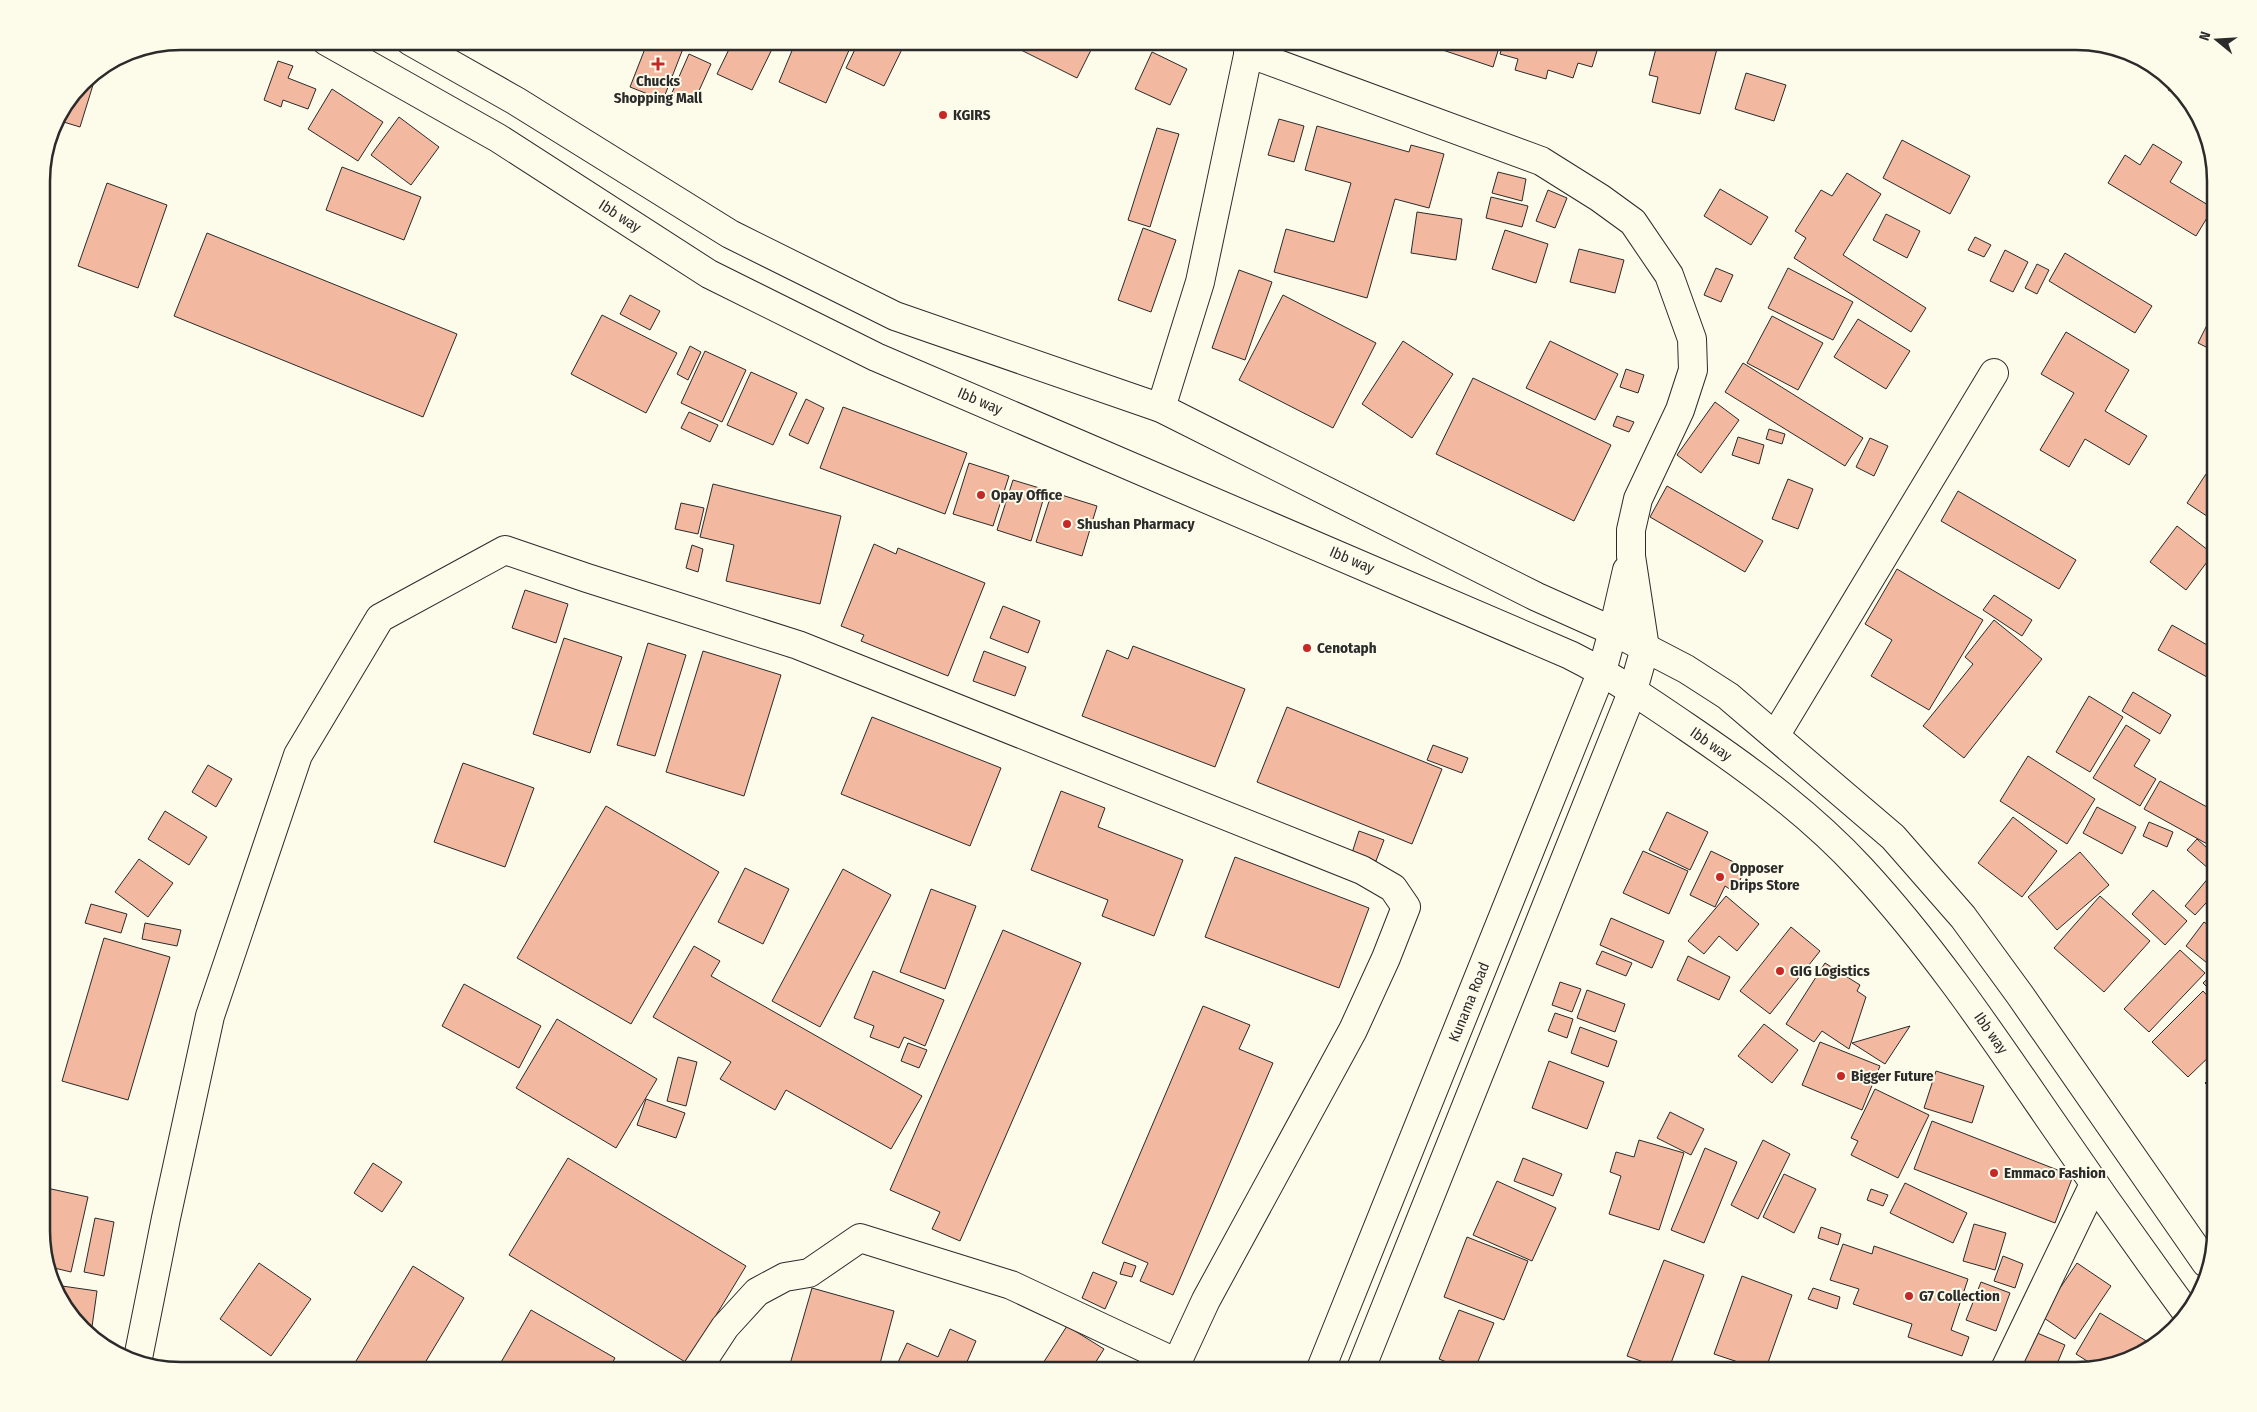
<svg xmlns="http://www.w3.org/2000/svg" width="2257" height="1412" font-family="'Fira Sans Condensed',sans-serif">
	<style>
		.building { fill: #f2b8a0; stroke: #2b2b2b }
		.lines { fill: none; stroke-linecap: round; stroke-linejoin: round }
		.minor-casing { stroke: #2b2b2b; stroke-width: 30 }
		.tertiary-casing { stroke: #2b2b2b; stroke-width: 30 }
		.secondary-casing { stroke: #2b2b2b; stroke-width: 30 }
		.trunk-casing { stroke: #2b2b2b; stroke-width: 30 }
		.minor { stroke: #fdfbea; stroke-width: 28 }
		.tertiary { stroke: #fdfbea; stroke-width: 28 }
		.secondary { stroke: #fdfbea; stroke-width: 28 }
		.trunk { stroke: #fdfbea; stroke-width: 28 }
		.poi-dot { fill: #c62828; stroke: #fdfbea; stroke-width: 2 }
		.labels { text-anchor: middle; stroke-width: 4; stroke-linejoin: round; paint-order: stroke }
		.poi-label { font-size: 15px; font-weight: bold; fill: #2b2b2b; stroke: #fdfbea; text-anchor: start }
		.street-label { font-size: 15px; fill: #2b2b2b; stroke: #fdfbea }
		.rim { fill: none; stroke: #2b2b2b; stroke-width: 2.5 }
	</style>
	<rect width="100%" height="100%" fill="#fdfbea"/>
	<g class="building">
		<polygon points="648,41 686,41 663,100 630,87"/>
		<polygon points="733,41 776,41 752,90 717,74"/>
		<polygon points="796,41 853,41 826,103 779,82"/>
		<polygon points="859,41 906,41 884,86 846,68"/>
		<polygon points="1003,41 1094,41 1095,42 1077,78"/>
		<polygon points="1416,41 1501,41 1493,67"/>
		<polygon points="1504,41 1600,41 1592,67 1578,63 1573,78 1548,70 1546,79 1515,70 1518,59 1500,54"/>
		<polygon points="1658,41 1719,41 1700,114 1652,102 1658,77 1649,75"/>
		<polygon points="1152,52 1187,69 1170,105 1135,89"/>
		<polygon points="689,54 711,64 693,104 671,95"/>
		<polygon points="278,61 293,66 288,78 316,89 308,109 283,100 281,107 264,100"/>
		<polygon points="97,72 80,127 57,120 82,82"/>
		<polygon points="1746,73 1786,85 1774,121 1735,109"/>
		<polygon points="2172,84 2187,100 2168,90"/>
		<polygon points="332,89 383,122 358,161 308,129"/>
		<polygon points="399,117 439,147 411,185 371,155"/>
		<polygon points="1279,119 1304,126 1294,162 1268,155"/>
		<polygon points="1317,126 1409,152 1411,145 1444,154 1429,208 1395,199 1367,298 1274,272 1286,229 1334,242 1351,183 1305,170"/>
		<polygon points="1157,128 1179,134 1150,227 1128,220"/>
		<polygon points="1902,140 1970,176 1950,214 1883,178"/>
		<polygon points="2153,144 2182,162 2170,182 2213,208 2196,236 2108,183 2125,155 2140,165"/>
		<polygon points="342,167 421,197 404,240 326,210"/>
		<polygon points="1498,172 1526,179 1522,201 1492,193"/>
		<polygon points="1847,173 1881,194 1843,255 1926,308 1911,332 1794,258 1806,238 1795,231 1821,190 1832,196"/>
		<polygon points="107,183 167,205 138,288 78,266"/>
		<polygon points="1720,189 1768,217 1751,245 1704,216"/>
		<polygon points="1548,190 1567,198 1555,228 1536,221"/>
		<polygon points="1491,197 1528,206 1522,227 1486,218"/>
		<polygon points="1417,212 1462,219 1456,260 1411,253"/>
		<polygon points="1886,214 1920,231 1907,258 1873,240"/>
		<polygon points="1143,228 1176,240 1151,312 1118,300"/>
		<polygon points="1505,230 1548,244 1536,283 1492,269"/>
		<polygon points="207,233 457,334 423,417 174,316"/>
		<polygon points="1975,237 1991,245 1984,257 1968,250"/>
		<polygon points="1579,249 1624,260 1615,293 1570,282"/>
		<polygon points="2005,250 2028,262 2013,292 1990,281"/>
		<polygon points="2065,253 2152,306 2135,333 2049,281"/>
		<polygon points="2037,264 2049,270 2037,294 2025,288"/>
		<polygon points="1716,268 1733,275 1721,302 1704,295"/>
		<polygon points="1788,268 1853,302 1833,340 1768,308"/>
		<polygon points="1239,270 1272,282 1245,360 1212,348"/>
		<polygon points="630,295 660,311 650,330 620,314"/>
		<polygon points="1283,295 1376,343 1333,428 1239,380"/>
		<polygon points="602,315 677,353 646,413 571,374"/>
		<polygon points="1772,316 1823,343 1798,390 1747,363"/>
		<polygon points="2211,317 2216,319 2216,352 2198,343"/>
		<polygon points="1858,319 1910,351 1886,389 1834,357"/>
		<polygon points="2066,332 2129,370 2105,411 2147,436 2129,465 2085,439 2069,467 2040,450 2074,393 2041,374"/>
		<polygon points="1403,341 1453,374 1412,438 1362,404"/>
		<polygon points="1550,341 1618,374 1595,420 1526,388"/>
		<polygon points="690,346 701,352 688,380 677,374"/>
		<polygon points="705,351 746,370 722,422 681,403"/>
		<polygon points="1743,363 1863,438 1845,466 1725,392"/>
		<polygon points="1626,369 1644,375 1638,393 1620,387"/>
		<polygon points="751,372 797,393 773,445 727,425"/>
		<polygon points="1473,378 1611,445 1574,521 1436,454"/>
		<polygon points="806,399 824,408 808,444 789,435"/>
		<polygon points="1715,402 1739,420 1701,473 1677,455"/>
		<polygon points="843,407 967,453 945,514 820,468"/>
		<polygon points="689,412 718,425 710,442 681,428"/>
		<polygon points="1617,416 1634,422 1629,432 1613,426"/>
		<polygon points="1769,429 1785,434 1782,444 1766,439"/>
		<polygon points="1738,437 1764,445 1759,464 1732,455"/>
		<polygon points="1870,438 1888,446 1874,476 1856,467"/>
		<polygon points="969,463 1009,476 993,526 953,514"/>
		<polygon points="2206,474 2216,480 2216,522 2187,503"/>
		<polygon points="1788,479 1813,489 1798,529 1772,519"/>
		<polygon points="1013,480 1046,490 1031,541 997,530"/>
		<polygon points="713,484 841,516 820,604 726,581 734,545 700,537"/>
		<polygon points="1667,486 1763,541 1745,572 1650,517"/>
		<polygon points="1958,491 2076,560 2059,589 1941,521"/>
		<polygon points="1052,492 1097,506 1082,556 1036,542"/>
		<polygon points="681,503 704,508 698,534 675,529"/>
		<polygon points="2177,526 2213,554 2186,590 2150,562"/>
		<polygon points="874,544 896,554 898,548 985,583 948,676 861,641 864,635 841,626"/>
		<polygon points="692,545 703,549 698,572 686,568"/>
		<polygon points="1897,569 1983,620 1929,710 1871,676 1892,640 1865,624"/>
		<polygon points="525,590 568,604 556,643 512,628"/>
		<polygon points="1994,595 2032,620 2022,636 1983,610"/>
		<polygon points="1003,606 1040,621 1028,653 990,638"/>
		<polygon points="1994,620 2042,659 1964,758 1923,726 1973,664 1965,657"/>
		<polygon points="2172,625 2216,650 2216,682 2158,650"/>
		<polygon points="564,638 622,657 590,753 533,734"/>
		<polygon points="648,643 686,655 655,756 617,745"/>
		<polygon points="1133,646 1245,689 1215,767 1082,716 1107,650 1128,659"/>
		<polygon points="703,651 781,675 744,796 666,772"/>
		<polygon points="984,651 1026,667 1015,696 973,681"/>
		<polygon points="2133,692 2171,715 2160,734 2122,711"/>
		<polygon points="2089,696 2123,717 2090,772 2056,752"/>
		<polygon points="1287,707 1442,769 1412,844 1257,782"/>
		<polygon points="872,717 1001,768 970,846 841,794"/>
		<polygon points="2126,725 2150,740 2134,766 2156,779 2140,806 2093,778"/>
		<polygon points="2216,742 2216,758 2209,754"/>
		<polygon points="1433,745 1468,758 1462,773 1427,760"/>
		<polygon points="2028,756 2095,799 2067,844 2000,801"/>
		<polygon points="463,763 534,788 505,867 434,842"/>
		<polygon points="208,765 232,779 216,807 192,792"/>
		<polygon points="2160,781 2216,812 2216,832 2209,845 2144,809"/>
		<polygon points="1061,791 1105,808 1098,827 1183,860 1154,936 1102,916 1108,900 1031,870"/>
		<polygon points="606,806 719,872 631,1024 517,958"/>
		<polygon points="2097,807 2136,827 2122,854 2083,833"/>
		<polygon points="165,811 207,837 189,865 148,839"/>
		<polygon points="1667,812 1708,832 1690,870 1649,850"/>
		<polygon points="2013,817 2057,851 2022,897 1978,863"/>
		<polygon points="2149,822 2173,832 2167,847 2143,836"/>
		<polygon points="1359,831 1384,840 1376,861 1352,853"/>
		<polygon points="2197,839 2216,856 2216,875 2187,850"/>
		<polygon points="1643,851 1688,871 1669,914 1623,893"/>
		<polygon points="1711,851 1746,868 1734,892 1725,886 1715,907 1690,895"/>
		<polygon points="2080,852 2109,885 2057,930 2028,897"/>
		<polygon points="1235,857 1369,908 1339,988 1205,937"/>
		<polygon points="139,859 173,883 148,917 115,892"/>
		<polygon points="745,868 789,889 763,944 718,922"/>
		<polygon points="843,869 891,895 820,1027 772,1001"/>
		<polygon points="2210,876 2216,881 2216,892 2195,915 2185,906"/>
		<polygon points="931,889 976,906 945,989 900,972"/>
		<polygon points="2153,890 2187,921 2165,945 2132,914"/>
		<polygon points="1726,896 1759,924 1737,951 1719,936 1704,954 1688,941"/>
		<polygon points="2100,896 2150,941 2104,992 2054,948"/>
		<polygon points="91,904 127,914 121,933 85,923"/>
		<polygon points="2216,904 2216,920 2208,915"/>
		<polygon points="1611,918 1664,941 1652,968 1600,945"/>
		<polygon points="2204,922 2216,931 2216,962 2212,967 2186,946"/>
		<polygon points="145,923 181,930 177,946 142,939"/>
		<polygon points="1791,927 1820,951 1770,1014 1740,991"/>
		<polygon points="1003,930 1081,963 960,1241 932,1229 940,1212 890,1190"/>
		<polygon points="104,938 170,957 128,1100 62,1081"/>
		<polygon points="694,946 720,961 711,976 922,1096 891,1149 786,1090 775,1110 720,1079 731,1062 653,1017"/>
		<polygon points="2180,950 2205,973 2149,1032 2124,1009"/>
		<polygon points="1602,951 1632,963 1626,976 1596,964"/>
		<polygon points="1688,956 1730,977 1719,1000 1677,980"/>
		<polygon points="1825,963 1860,985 1857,991 1866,997 1849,1049 1822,1031 1814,1042 1786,1024"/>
		<polygon points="873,971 944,1000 925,1046 904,1037 899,1048 870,1037 874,1026 854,1018"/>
		<polygon points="2216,971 2216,996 2203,983"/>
		<polygon points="1560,982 1581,989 1572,1012 1552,1005"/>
		<polygon points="464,984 541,1026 519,1068 442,1026"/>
		<polygon points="1587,990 1625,1004 1615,1032 1577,1018"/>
		<polygon points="2203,991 2216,1005 2216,1050 2188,1077 2152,1042"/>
		<polygon points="1203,1006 1250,1025 1239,1049 1273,1063 1173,1295 1140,1281 1148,1263 1102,1243"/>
		<polygon points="1555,1013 1573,1019 1567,1038 1548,1031"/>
		<polygon points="557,1019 657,1079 616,1148 516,1088"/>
		<polygon points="1764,1024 1798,1050 1772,1083 1738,1056"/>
		<polygon points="1910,1026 1885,1064 1852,1043"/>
		<polygon points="1580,1027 1617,1041 1608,1067 1571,1053"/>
		<polygon points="1820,1042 1880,1066 1862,1110 1802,1085"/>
		<polygon points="908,1043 927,1050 919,1068 901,1061"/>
		<polygon points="678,1057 697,1062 686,1106 667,1101"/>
		<polygon points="1549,1061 1604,1082 1587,1129 1532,1108"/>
		<polygon points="1936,1071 1984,1086 1972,1123 1924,1108"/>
		<polygon points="2216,1072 2216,1094 2205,1083"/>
		<polygon points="1875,1089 1929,1115 1898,1178 1851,1155 1858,1141 1851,1138"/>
		<polygon points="646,1099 685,1113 676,1138 637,1125"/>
		<polygon points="1670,1112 1704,1129 1691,1155 1657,1138"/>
		<polygon points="1932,1121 2073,1176 2055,1223 1914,1169"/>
		<polygon points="1639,1140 1684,1153 1659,1230 1609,1214 1621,1176 1610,1172 1616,1152 1634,1157"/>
		<polygon points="1763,1140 1790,1154 1758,1219 1731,1205"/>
		<polygon points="1705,1148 1737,1162 1704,1243 1671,1230"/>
		<polygon points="568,1158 746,1266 687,1363 509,1255"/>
		<polygon points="1523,1158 1562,1174 1553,1196 1514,1181"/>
		<polygon points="373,1163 402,1182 382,1212 354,1193"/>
		<polygon points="1784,1174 1816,1189 1794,1233 1763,1217"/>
		<polygon points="1497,1181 1556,1208 1532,1261 1473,1235"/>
		<polygon points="1905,1183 1967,1213 1953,1243 1890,1213"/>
		<polygon points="42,1187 88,1197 71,1272 50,1267 42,1240"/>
		<polygon points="1871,1189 1888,1195 1883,1206 1867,1200"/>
		<polygon points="95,1218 114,1222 104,1276 84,1272"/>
		<polygon points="1974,1224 2006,1233 1995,1270 1963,1261"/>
		<polygon points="1821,1227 1841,1234 1838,1245 1818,1238"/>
		<polygon points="1467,1237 1528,1261 1504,1320 1444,1297"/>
		<polygon points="1843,1244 1872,1254 1874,1246 1968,1279 1951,1330 1969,1337 1962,1356 1908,1337 1912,1324 1853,1304 1859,1289 1830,1280"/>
		<polygon points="2003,1256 2023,1264 2015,1288 1994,1281"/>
		<polygon points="1664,1260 1704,1275 1668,1371 1627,1356"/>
		<polygon points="1124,1262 1136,1266 1132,1277 1120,1274"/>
		<polygon points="259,1263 311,1299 271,1356 220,1319"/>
		<polygon points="2077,1263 2111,1286 2075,1339 2041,1316"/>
		<polygon points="413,1266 464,1298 420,1371 350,1371"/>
		<polygon points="1093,1272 1117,1282 1105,1309 1082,1298"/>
		<polygon points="1742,1276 1792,1295 1765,1371 1714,1354"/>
		<polygon points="1981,1282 2010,1293 1996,1331 1966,1320"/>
		<polygon points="55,1285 97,1291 91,1334 60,1301"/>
		<polygon points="812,1288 894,1311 878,1371 788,1371"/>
		<polygon points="1813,1288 1840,1297 1837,1309 1808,1299"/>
		<polygon points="531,1310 615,1358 608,1371 496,1371"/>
		<polygon points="1459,1310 1494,1323 1474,1371 1469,1371 1439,1359"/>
		<polygon points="2100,1313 2153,1345 2146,1352 2095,1366 2076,1354"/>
		<polygon points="1067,1326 1104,1349 1090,1371 1038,1371"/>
		<polygon points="950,1329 976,1341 963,1371 894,1371 907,1343 938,1357"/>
		<polygon points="2035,1332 2065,1345 2054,1371 2019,1371"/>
		<polygon points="1434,1365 1451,1371 1431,1371"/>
	</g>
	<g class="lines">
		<defs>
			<g id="minor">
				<polyline points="1248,53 1541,161 1600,198 1633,222 1669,275 1692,339 1693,370 1680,410 1638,499 1631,530 1631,556 1645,648"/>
				<polyline points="1613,631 1627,570"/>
				<polyline points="1775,736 1994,373"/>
				<polyline points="138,1358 166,1218 210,1016 298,755 380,618 505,550 587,578 798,645 1362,870 1393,888 1406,907 1386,958 1353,1030 1206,1300 1173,1371"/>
				<polyline points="696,1371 725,1327 757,1292 785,1277 809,1273 860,1238 1011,1285 1177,1363"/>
				<polyline points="2004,1371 2094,1184"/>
			</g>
			<polyline id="tertiary" points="1161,408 1200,282 1251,41"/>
			<g id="secondary">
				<polyline points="1320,1371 1602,671 1613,631"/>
				<polyline points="1360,1371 1633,690 1645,648"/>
			</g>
			<g id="trunk">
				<path d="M326 41 498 138 709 274 876 357 1570 655C1614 677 1653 704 1694 732 1754 773 1812 816 1861 869 1932 946 1990 1032 2049 1118 2094 1184 2140 1249 2187 1313"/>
				<polyline points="410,41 516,101 730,234 895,316 1161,408 1537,597 1613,631 1686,669 1728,696 1893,837 1963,917 2020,995 2206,1263"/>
			</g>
		</defs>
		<use href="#minor" class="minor-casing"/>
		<use href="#tertiary" class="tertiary-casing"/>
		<use href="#secondary" class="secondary-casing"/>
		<use href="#trunk" class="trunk-casing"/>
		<use href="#minor" class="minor"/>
		<use href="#tertiary" class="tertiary"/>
		<use href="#secondary" class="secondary"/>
		<use href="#trunk" class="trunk"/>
	</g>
	<g class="poi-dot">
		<path d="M655.5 56.5h5v5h5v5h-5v5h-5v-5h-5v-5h5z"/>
		<circle cx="943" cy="115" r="5"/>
		<circle cx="981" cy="495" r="5"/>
		<circle cx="1067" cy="524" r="5"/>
		<circle cx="1307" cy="648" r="5"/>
		<circle cx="1720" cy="877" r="5"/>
		<circle cx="1780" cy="971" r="5"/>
		<circle cx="1841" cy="1076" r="5"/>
		<circle cx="1994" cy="1173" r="5"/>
		<circle cx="1909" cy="1296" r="5"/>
	</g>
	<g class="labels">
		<g class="poi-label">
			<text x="658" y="86" text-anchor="middle">Chucks<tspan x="658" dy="17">Shopping Mall</tspan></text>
			<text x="953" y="120">KGIRS</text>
			<text x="991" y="500">Opay Office</text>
			<text x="1077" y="529">Shushan Pharmacy</text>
			<text x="1317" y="653">Cenotaph</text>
			<text x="1730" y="873">Opposer<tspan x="1730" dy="17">Drips Store</tspan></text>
			<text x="1790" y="976">GIG Logistics</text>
			<text x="1851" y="1081">Bigger Future</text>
			<text x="2004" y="1178">Emmaco Fashion</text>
			<text x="1919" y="1301">G7 Collection</text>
		</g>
		<g class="street-label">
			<text transform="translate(620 216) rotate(33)" y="5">Ibb way</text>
			<text transform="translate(980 401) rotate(23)" y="5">Ibb way</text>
			<text transform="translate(1352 560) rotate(23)" y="5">Ibb way</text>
			<text transform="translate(1711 744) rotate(35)" y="5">Ibb way</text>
			<text transform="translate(1469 1002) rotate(-68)" y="5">Kunama Road</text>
			<text transform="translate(1991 1033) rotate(55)" y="5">Ibb way</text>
		</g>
	</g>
	<path d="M0 0H2257V1412H0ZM181 50H2076A131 131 0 0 1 2207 181V1231A131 131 0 0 1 2076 1362H181A131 131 0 0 1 50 1231V181A131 131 0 0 1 181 50Z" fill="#fdfbea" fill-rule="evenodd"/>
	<path class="rim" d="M181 50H2076A131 131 0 0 1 2207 181V1231A131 131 0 0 1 2076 1362H181A131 131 0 0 1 50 1231V181A131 131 0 0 1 181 50Z"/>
	<g transform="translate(2217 40) rotate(288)" stroke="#fdfbea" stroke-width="4" paint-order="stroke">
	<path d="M0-4L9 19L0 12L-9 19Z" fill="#2b2b2b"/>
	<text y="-8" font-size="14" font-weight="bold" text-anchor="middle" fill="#2b2b2b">N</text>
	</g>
</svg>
